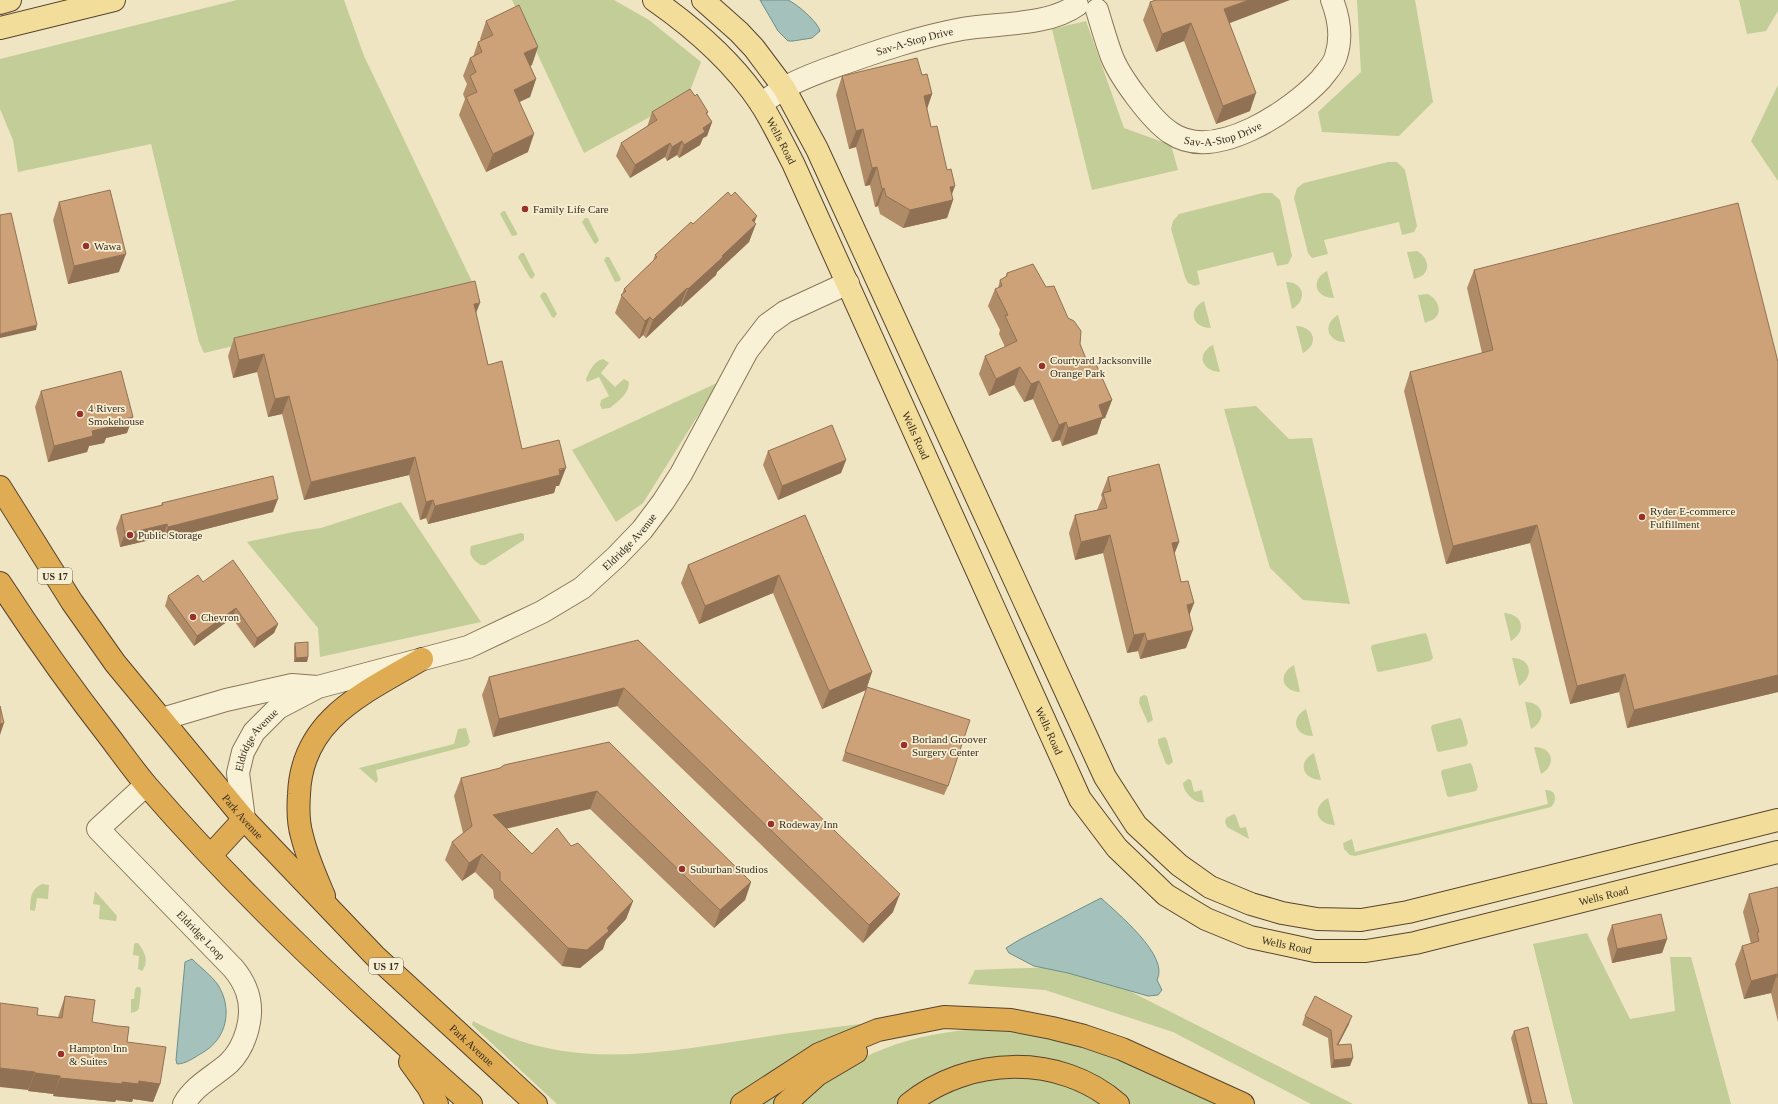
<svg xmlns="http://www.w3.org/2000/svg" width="1778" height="1104" font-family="'Times New Roman',serif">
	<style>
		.green { fill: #c2cd97 }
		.water { fill: #a5c1bb; stroke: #6c9089 }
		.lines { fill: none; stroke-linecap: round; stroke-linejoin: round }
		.minor-casing { stroke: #897659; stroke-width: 24 }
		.major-casing { stroke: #57442e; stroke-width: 24 }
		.highway-casing { stroke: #57442e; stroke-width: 24 }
		.minor { stroke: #f9f1d6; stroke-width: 22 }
		.major { stroke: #f2dd9a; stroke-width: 22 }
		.highway { stroke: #dfac53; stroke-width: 22 }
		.wall { fill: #b08b67 }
		.shaded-wall { fill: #907154 }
		.building { fill: #cda278; stroke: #907154 }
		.poi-dot { fill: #993029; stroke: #f6eed3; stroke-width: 1.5 }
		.labels { text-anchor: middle; stroke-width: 3.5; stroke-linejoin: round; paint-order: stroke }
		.shield { fill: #f6eed3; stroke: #726754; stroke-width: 1 }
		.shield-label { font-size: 10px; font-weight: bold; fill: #392d1e }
		.street-label { font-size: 11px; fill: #392d1e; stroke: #f6eed3 }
		.poi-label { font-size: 11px; fill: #392d1e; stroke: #f6eed3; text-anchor: start }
	</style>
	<rect width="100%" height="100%" fill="#efe5c3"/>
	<g class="green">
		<polygon points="237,0 344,0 364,56 475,288 204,353 199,342 151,144 18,172 13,140 0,109 0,59"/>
		<polygon points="512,0 614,0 649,20 701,62 688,96 584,153"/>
		<polygon points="1357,0 1415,0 1433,102 1399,136 1322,132 1318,112 1361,72"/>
		<polygon points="1739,0 1778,0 1778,11 1766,31 1747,34"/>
		<polygon points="1086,21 1124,128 1171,145 1178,170 1092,190 1052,29"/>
		<polygon points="1778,85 1778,181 1751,141"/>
		<polygon points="1388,162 1397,162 1405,170 1417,226 1414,232 1402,235 1399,222 1324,240 1328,254 1312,258 1308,253 1294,198 1297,188 1304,183"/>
		<polygon points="1263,193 1272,193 1280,200 1292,256 1288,264 1277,266 1273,252 1197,271 1200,284 1195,286 1188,283 1185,277 1171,229 1173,221 1179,214"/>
		<polygon points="503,211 505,211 517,233 517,235 512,236 500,214"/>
		<polygon points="585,218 588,218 599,240 596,244 594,243 582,222"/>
		<path d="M1417 251C1425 255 1432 267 1423 275 1420 277 1416 278 1414 279L1407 252Z"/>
		<polygon points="521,253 524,253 535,275 532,279 530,278 518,257"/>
		<polygon points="606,257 609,257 621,279 620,281 615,282 604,260"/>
		<path d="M1327 271 1334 298C1315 298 1310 280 1327 271Z"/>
		<path d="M1286 282C1304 282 1308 300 1292 309Z"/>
		<polygon points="543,292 546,293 557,314 554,318 552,317 540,296"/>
		<path d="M1428 294C1437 299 1444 311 1434 319 1432 320 1427 322 1425 323L1418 295Z"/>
		<path d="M1204 301 1211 328C1192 328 1187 310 1204 301Z"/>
		<path d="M1338 315 1345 342C1327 342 1322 324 1338 315Z"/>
		<path d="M1296 326C1315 327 1319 344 1303 353Z"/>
		<path d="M1213 345 1220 372C1201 371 1196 353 1213 345Z"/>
		<path d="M603 359 609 363 601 373 615 387 624 379 629 382C629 394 618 401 610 408L602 409 600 405 601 400 609 396 599 377 587 382 586 379C590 370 594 361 603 359Z"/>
		<polygon points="719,382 643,503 616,522 572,450"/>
		<polygon points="1256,406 1289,439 1312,438 1350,604 1303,600 1270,568 1224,409"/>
		<polygon points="401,502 481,622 320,657 318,628 247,542 293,532 321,528"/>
		<path d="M521 533 524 534V540L485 565H481C473 560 468 555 471 546Z"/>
		<path d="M1504 613C1523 614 1527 631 1511 641Z"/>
		<polygon points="1425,633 1427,635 1433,658 1430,661 1379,672 1377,671 1371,648 1372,645"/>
		<path d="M1512 658C1531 658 1535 676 1519 686Z"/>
		<path d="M1294 665 1300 692C1282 691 1277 674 1294 665Z"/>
		<polygon points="1144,695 1147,696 1153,720 1148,723 1139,703 1140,697"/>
		<path d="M1525 702C1544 702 1547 720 1531 729Z"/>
		<path d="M1306 709 1313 736C1294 736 1290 718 1306 709Z"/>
		<polygon points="1460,718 1462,720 1468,743 1466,746 1439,752 1437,751 1431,728 1432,725"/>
		<polygon points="466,728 470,742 467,746 376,770 378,780 376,783 359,768 454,744 458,729"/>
		<polygon points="1165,737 1167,740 1173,762 1169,765 1166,764 1158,743 1158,739"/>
		<path d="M1534 747C1553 747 1557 765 1541 774Z"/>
		<path d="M1314 753 1321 780C1302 779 1297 762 1314 753Z"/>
		<polygon points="1470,763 1472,765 1478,787 1476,791 1449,797 1447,796 1441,773 1442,770"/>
		<path d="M1188 779 1191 780 1194 792 1202 790 1204 802C1195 804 1183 792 1183 783Z"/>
		<path d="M1545 790C1556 789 1558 800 1551 807L1355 856 1350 855 1344 849 1343 843 1352 839 1355 852 1548 804Z"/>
		<path d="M1328 798 1335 825C1316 825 1311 807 1328 798Z"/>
		<polygon points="1234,814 1236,816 1240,828 1246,827 1249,839 1227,827 1225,822 1226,818"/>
		<path d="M42 884 49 885 48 899 37 898 35 911 30 910C31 898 30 890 42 884Z"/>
		<polygon points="95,891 117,916 116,921 99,919 100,905 93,904"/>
		<polygon points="1587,933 1630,1019 1675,1011 1670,957 1691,957 1731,1104 1573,1104 1533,944"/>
		<path d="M136 943H138C144 951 150 961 142 971L138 969 139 956 133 955 134 944Z"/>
		<polygon points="1080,966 1353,1104 1311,1104 1173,1032 1045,990 968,984 975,970"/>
		<polygon points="137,987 140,987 141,990 139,1008 137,1011 131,1013 131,999 134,999 135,989"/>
		<path d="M473 1021C565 1070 647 1055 745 1040 786 1033 828 1028 869 1023L776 1104H557L472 1025Z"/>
		<path d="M987 1028 1073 1038 1229 1104H1129L1105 1084 1030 1061 898 1104H797C857 1051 908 1034 987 1028Z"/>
		<polygon points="993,1077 1035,1078 1071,1087 1104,1104 924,1104 955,1087"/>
	</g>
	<g class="water">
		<path d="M760 0C768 0 781 0 788 0 797 4 818 22 820 31L812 38 793 41H788L778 31Z"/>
		<path d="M1101 898C1117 913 1170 956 1157 980L1162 990 1158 995 1148 996 1068 973 1034 966 1009 953 1006 948 1019 940Z"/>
		<path d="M192 959C200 967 212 976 218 985 233 1009 227 1039 202 1053 195 1057 186 1064 177 1064L176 1060 185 962Z"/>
	</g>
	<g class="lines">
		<defs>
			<g id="minor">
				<path id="s1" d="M1097 10C1102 26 1106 41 1112 57 1120 77 1152 121 1171 133 1215 163 1291 111 1321 79 1326 72 1334 65 1336 56 1342 38 1339 18 1332 0"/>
				<path id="s2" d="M761 104C768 99 776 93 783 89 799 79 819 72 836 66 878 51 919 37 962 29 997 23 1048 26 1077 5"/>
				<polyline points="162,719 226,700 292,685 317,687"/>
				<path id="s3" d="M146 785 98 829 233 968C239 975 244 983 247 992 255 1015 246 1046 229 1063 213 1077 195 1085 184 1104"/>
				<path id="s4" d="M244 819 238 773 243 752 254 732 278 708 318 687 468 647 542 612 582 588 616 557 642 530 663 502 681 474 747 351 767 325 785 312 848 283"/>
			</g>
			<g id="major">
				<path id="s5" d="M654 0C694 28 734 63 761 104 773 123 783 144 793 163L1080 799 1117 848 1166 895 1206 919 1250 937 1315 951H1366L1415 943 1778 852"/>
				<polyline points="703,0 739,32 754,48 784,88 817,149 1105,777 1136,825 1179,865 1210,887 1251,904 1282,913 1317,919 1361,920 1408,912 1778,820"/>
				<polyline points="0,3 10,0"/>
				<polyline points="0,28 114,0"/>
			</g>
			<g id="highway">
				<path id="s6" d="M0 487 72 602 115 663 244 819 375 956 536 1104"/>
				<path d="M0 583C35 637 72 689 111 739 123 755 135 772 148 787 247 901 358 1004 471 1104"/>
				<polyline points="211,855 244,819"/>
				<path d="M324 896C316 877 307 857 302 836 298 823 298 808 299 794 302 718 365 693 422 659"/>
				<polyline points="410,1062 428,1087 437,1104"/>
				<polyline points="742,1104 819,1054 878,1030 944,1017 1011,1020 1052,1028 1084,1036 1122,1049 1243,1104"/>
				<polyline points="785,1104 817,1075 856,1052"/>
				<path d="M909 1104C968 1056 1060 1053 1118 1104"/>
			</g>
		</defs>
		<use href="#minor" class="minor-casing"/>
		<use href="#major" class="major-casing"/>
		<use href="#highway" class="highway-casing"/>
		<use href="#minor" class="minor"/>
		<use href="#major" class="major"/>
		<use href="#highway" class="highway"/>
	</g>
	<g class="wall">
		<polygon points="1150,2 1229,23 1250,111 1216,124 1184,41 1156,52 1143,20"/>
		<polygon points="486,21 532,65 530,66 536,79 530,97 519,102 528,152 486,172 459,115 465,99 463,94 467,84 463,76 470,58 473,57 478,42 481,41 480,39"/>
		<polygon points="922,75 932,94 927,108 931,127 953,200 947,218 903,228 880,214 878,206 875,207 870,185 865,186 856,147 849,149 836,95 842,76"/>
		<polygon points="695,96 708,112 707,115 712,122 707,136 703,138 700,145 679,158 677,155 667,161 665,157 630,178 616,156 621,143 647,127 652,112"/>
		<polygon points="59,202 119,272 68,284 53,220"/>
		<polygon points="755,223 749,242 717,272 716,275 681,307 680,306 646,338 643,335 639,339 615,313 624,289 653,261 655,255 693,224"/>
		<polygon points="1474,270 1778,362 1778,692 1627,728 1619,692 1570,704 1530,543 1446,564 1404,391 1410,372 1482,353 1467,288"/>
		<polygon points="1007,273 1046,287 1080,344 1089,366 1112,400 1105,418 1102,419 1097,434 1062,446 1060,440 1052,442 1033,399 1024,402 1014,385 989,396 979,374 985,356 1005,347 999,334 1000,330 988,306 995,289 998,288 1000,280 1005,278"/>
		<polygon points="476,314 488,365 522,449 559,486 556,486 554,493 428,524 426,518 420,520 409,475 304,500 282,414 268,417 257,372 233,378 228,356 234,338"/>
		<polygon points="41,391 127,433 106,438 104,443 89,446 87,452 48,462 35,407"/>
		<polygon points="768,451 846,460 841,473 778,500 763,465"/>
		<polygon points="1108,477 1179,542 1174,554 1181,582 1194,603 1189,615 1186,648 1140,659 1138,651 1127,653 1103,553 1075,560 1069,533 1075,515 1097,510 1102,498 1101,495"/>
		<polygon points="162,503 273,512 163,540 163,537 120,547 116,528 121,515 161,505"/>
		<polygon points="805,515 872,672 866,690 822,709 773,593 699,624 681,583 688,565"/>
		<polygon points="203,582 278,624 274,633 254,648 232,618 194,646 165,606 168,596"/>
		<polygon points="638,640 893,912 863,943 617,706 493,737 482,695 489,677"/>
		<polygon points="295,643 308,657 307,662 294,662 294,647"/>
		<polygon points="863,697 948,786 944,795 842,761"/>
		<polygon points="609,742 751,882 745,900 714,928 590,809 506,829 532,854 571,846 633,901 626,919 606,940 603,949 580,968 562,966 494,898 493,890 475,872 462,881 445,860 452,842 463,833 454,796 461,778"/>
		<polygon points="1778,887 1778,1022 1771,993 1744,999 1735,964 1742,946 1751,944 1743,912 1749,894"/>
		<polygon points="1612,925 1667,939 1662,953 1612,963 1607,939"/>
		<polygon points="65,996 92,1022 127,1042 160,1084 153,1102 133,1099 132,1102 116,1100 115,1102 53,1096 54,1094 28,1091 37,1015 58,1017"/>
		<polygon points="1305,1016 1349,1024 1338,1045 1350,1066 1331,1068 1328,1038 1302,1025"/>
		<polygon points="1514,1031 1547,1104 1528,1104 1511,1038"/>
	</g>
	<g class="shaded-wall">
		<polygon points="1249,0 1290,0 1217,28 1224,9"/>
		<polygon points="1191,23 1184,41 1156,52 1162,34"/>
		<polygon points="538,47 532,65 517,72 524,53"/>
		<polygon points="536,79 530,97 507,108 514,90"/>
		<polygon points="1256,93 1250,111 1216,124 1223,106"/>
		<polygon points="932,94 926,112 924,96"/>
		<polygon points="712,122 707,136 703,138 700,145 679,158 684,145 703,128"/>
		<polygon points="863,129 856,147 849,149 856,131"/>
		<polygon points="534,134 528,152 486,172 493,154"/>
		<polygon points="682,141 677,155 667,161 672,147"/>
		<polygon points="670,143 665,157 630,178 635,165"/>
		<polygon points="877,167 870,185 865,186 872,168"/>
		<polygon points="955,186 950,200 953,200 947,218 903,228 910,210 950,187"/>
		<polygon points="884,188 878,206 875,207 882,189"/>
		<polygon points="757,216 753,226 756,224 749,242 717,272 716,275 681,307 688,289 722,256 752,220"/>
		<polygon points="126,254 119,272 68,284 74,266"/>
		<polygon points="687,288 680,306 646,338 653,320"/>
		<polygon points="480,303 473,321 474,304"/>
		<polygon points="650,317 643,335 639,339 645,321"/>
		<polygon points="37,325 36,330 0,338 0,334"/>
		<polygon points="264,354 257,372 233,378 239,360"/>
		<polygon points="1020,367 1014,385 989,396 996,379"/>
		<polygon points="1039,381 1033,399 1024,402 1031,384"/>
		<polygon points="289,396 282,414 268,417 275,399"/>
		<polygon points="1112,400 1105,418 1102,419 1097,434 1062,446 1068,428 1099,405"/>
		<polygon points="133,417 127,433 106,438 104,443 89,446 87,452 48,462 54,446 92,431 109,423"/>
		<polygon points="1066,422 1060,440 1052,442 1059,425"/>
		<polygon points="415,457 409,475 304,500 311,482"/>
		<polygon points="846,460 841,473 778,500 782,486"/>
		<polygon points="566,468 559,486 556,486 554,493 428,524 435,506"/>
		<polygon points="278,499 273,512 163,540 168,527"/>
		<polygon points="433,500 426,518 420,520 426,502"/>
		<polygon points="167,524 163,537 120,547 125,534"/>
		<polygon points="1537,525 1530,543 1446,564 1453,546"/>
		<polygon points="1110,535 1103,553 1075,560 1081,542"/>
		<polygon points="1179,542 1172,560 1172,543"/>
		<polygon points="779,575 773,593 699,624 705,606"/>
		<polygon points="1194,603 1187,621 1187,605"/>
		<polygon points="236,608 232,618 194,646 197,636"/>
		<polygon points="278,624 274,633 254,648 257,638"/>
		<polygon points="1193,630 1186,648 1140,659 1147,641"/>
		<polygon points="1145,633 1138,651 1127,653 1134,635"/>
		<polygon points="308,657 307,662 294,662 296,658"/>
		<polygon points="872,672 866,690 822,709 829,691"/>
		<polygon points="1625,674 1619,692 1570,704 1577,686"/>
		<polygon points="1778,675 1778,692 1627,728 1634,710"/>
		<polygon points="624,688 617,706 493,737 499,719"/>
		<polygon points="4,723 0,735 0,724"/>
		<polygon points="597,791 590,809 486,833 493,815"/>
		<polygon points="482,854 475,872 462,881 469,863"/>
		<polygon points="751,882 745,900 714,928 720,910"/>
		<polygon points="900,894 893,912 863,943 869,925"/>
		<polygon points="633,901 626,919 606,940 603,949 580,968 562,966 568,948 607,928"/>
		<polygon points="1667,939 1662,953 1612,963 1617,949"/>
		<polygon points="1777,974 1771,993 1744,999 1751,981"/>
		<polygon points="1352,1016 1349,1024 1334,1053 1337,1045"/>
		<polygon points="1353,1058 1350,1066 1331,1068 1334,1060"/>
		<polygon points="0,1068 35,1072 28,1090 0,1087"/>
		<polygon points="35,1073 60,1076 54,1094 28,1091"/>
		<polygon points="60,1078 122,1082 139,1081 160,1084 153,1102 133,1099 132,1102 116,1100 115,1102 53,1096"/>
	</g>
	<g class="building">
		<polygon points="1156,0 1249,0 1224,9 1256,93 1223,106 1191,23 1162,34 1150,2"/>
		<polygon points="519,5 538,47 524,53 536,79 514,90 534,134 493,154 466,97 477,92 470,76 476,72 470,58 482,52 478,42 493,35 486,21"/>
		<polygon points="917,58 922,75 927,74 932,94 924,96 931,127 937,126 947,170 951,169 955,186 950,187 953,200 910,210 886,196 884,188 882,189 877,167 872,168 863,129 856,131 842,76"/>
		<polygon points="690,89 695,96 697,94 708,112 706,113 712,122 703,128 705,132 684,145 682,141 672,147 670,143 635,165 621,143 657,120 652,112"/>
		<polygon points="110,190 126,254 74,266 59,202"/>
		<polygon points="728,192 731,196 735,192 757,216 752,220 756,224 722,256 723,257 688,289 687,288 653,320 650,317 645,321 621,295 626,291 624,289 657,257 655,255 691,222 693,224"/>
		<polygon points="1738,203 1778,362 1778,675 1634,710 1625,674 1577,686 1537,525 1453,546 1410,372 1493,350 1474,270"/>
		<polygon points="11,213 37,325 0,334 0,215"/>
		<polygon points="1033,264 1046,287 1054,286 1068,318 1074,321 1081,331 1080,344 1089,366 1096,364 1112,400 1099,405 1103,417 1068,428 1066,422 1059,425 1039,381 1031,384 1020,367 996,379 985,356 1017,341 1005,316 1008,315 995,289 1002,286 1000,280 1007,276 1007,273"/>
		<polygon points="475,281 480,303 474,304 488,365 502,361 522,449 559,440 566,468 559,469 560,475 435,506 433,500 426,502 415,457 311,482 289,396 275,399 264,354 239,360 234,338"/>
		<polygon points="121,371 133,417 109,423 110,427 92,431 93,436 54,446 41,391"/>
		<polygon points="832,425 846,460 782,486 768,451"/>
		<polygon points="1159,464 1179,542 1172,543 1181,582 1188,581 1194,603 1187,605 1193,630 1147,641 1145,633 1134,635 1110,535 1081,542 1075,515 1107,508 1103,493 1111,491 1108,477"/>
		<polygon points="273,476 278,499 168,527 167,524 125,534 121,515 163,505 162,503"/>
		<polygon points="805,515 872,672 829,691 779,575 705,606 688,565"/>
		<polygon points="233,560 278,624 257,638 236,608 197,636 168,596 198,575 203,582"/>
		<polygon points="638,640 900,894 869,925 624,688 499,719 489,677"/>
		<polygon points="308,642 308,657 296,658 295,643"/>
		<polygon points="867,687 970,720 948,786 845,752"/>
		<polygon points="0,706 4,723 0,724"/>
		<polygon points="609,742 751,882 720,910 597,791 493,815 532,854 557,828 571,846 578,843 633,901 607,928 609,931 587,950 568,948 500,880 500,872 482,854 469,863 452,842 472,826 461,778 500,768 504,765"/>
		<polygon points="1778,887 1778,978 1777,974 1751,981 1742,946 1759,941 1757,932 1759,932 1749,894"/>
		<polygon points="1661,914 1667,939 1617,949 1612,925"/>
		<polygon points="65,996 95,1000 92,1022 117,1026 129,1027 127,1042 166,1047 160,1084 139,1081 138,1084 122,1082 122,1084 60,1078 60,1076 35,1073 35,1072 0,1068 0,1003 38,1008 37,1015 62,1018"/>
		<polygon points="1315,996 1352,1016 1337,1045 1351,1044 1353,1058 1334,1060 1331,1030 1305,1016"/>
		<polygon points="1528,1027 1547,1104 1532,1104 1514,1031"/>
	</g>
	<g class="poi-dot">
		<circle cx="525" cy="209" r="4"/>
		<circle cx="86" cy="246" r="4"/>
		<circle cx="1042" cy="366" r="4"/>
		<circle cx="80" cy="414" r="4"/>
		<circle cx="1642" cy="517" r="4"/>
		<circle cx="130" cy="535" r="4"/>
		<circle cx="193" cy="617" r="4"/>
		<circle cx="904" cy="745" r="4"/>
		<circle cx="771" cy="824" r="4"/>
		<circle cx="682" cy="869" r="4"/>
		<circle cx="61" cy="1054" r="4"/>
	</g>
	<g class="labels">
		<g class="shield">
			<rect x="38" y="568" width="34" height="16" rx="3"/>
			<rect x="369" y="958" width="34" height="16" rx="3"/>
		</g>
		<g class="shield-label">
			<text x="55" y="580">US 17</text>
			<text x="386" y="970">US 17</text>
		</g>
		<g class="street-label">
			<text dy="4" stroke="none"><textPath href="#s2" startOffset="167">Sav-A-Stop Drive</textPath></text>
			<text dy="4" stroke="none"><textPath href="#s1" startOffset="201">Sav-A-Stop Drive</textPath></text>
			<text dy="4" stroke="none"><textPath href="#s5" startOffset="192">Wells Road</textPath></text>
			<text dy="4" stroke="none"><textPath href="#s5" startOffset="516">Wells Road</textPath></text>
			<text dy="4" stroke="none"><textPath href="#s4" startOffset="520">Eldridge Avenue</textPath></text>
			<text dy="4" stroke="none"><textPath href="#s5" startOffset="840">Wells Road</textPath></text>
			<text dy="4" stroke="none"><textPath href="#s4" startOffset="85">Eldridge Avenue</textPath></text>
			<text dy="4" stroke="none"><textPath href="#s6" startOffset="410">Park Avenue</textPath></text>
			<text dy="4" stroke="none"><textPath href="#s5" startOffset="1500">Wells Road</textPath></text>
			<text dy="4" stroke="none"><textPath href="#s3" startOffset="213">Eldridge Loop</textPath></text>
			<text dy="4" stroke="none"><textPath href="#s5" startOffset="1176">Wells Road</textPath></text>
			<text dy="4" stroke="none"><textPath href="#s6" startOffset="734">Park Avenue</textPath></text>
		</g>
		<g class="poi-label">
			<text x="533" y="213">Family Life Care</text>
			<text x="94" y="250">Wawa</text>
			<text x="1050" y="364">Courtyard Jacksonville<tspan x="1050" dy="13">Orange Park</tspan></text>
			<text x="88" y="412">4 Rivers<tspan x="88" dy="13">Smokehouse</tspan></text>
			<text x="1650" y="515">Ryder E-commerce<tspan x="1650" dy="13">Fulfillment</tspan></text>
			<text x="138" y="539">Public Storage</text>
			<text x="201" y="621">Chevron</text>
			<text x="912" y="743">Borland Groover<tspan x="912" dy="13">Surgery Center</tspan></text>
			<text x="779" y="828">Rodeway Inn</text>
			<text x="690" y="873">Suburban Studios</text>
			<text x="69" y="1052">Hampton Inn<tspan x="69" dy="13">&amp; Suites</tspan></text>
		</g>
	</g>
</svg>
